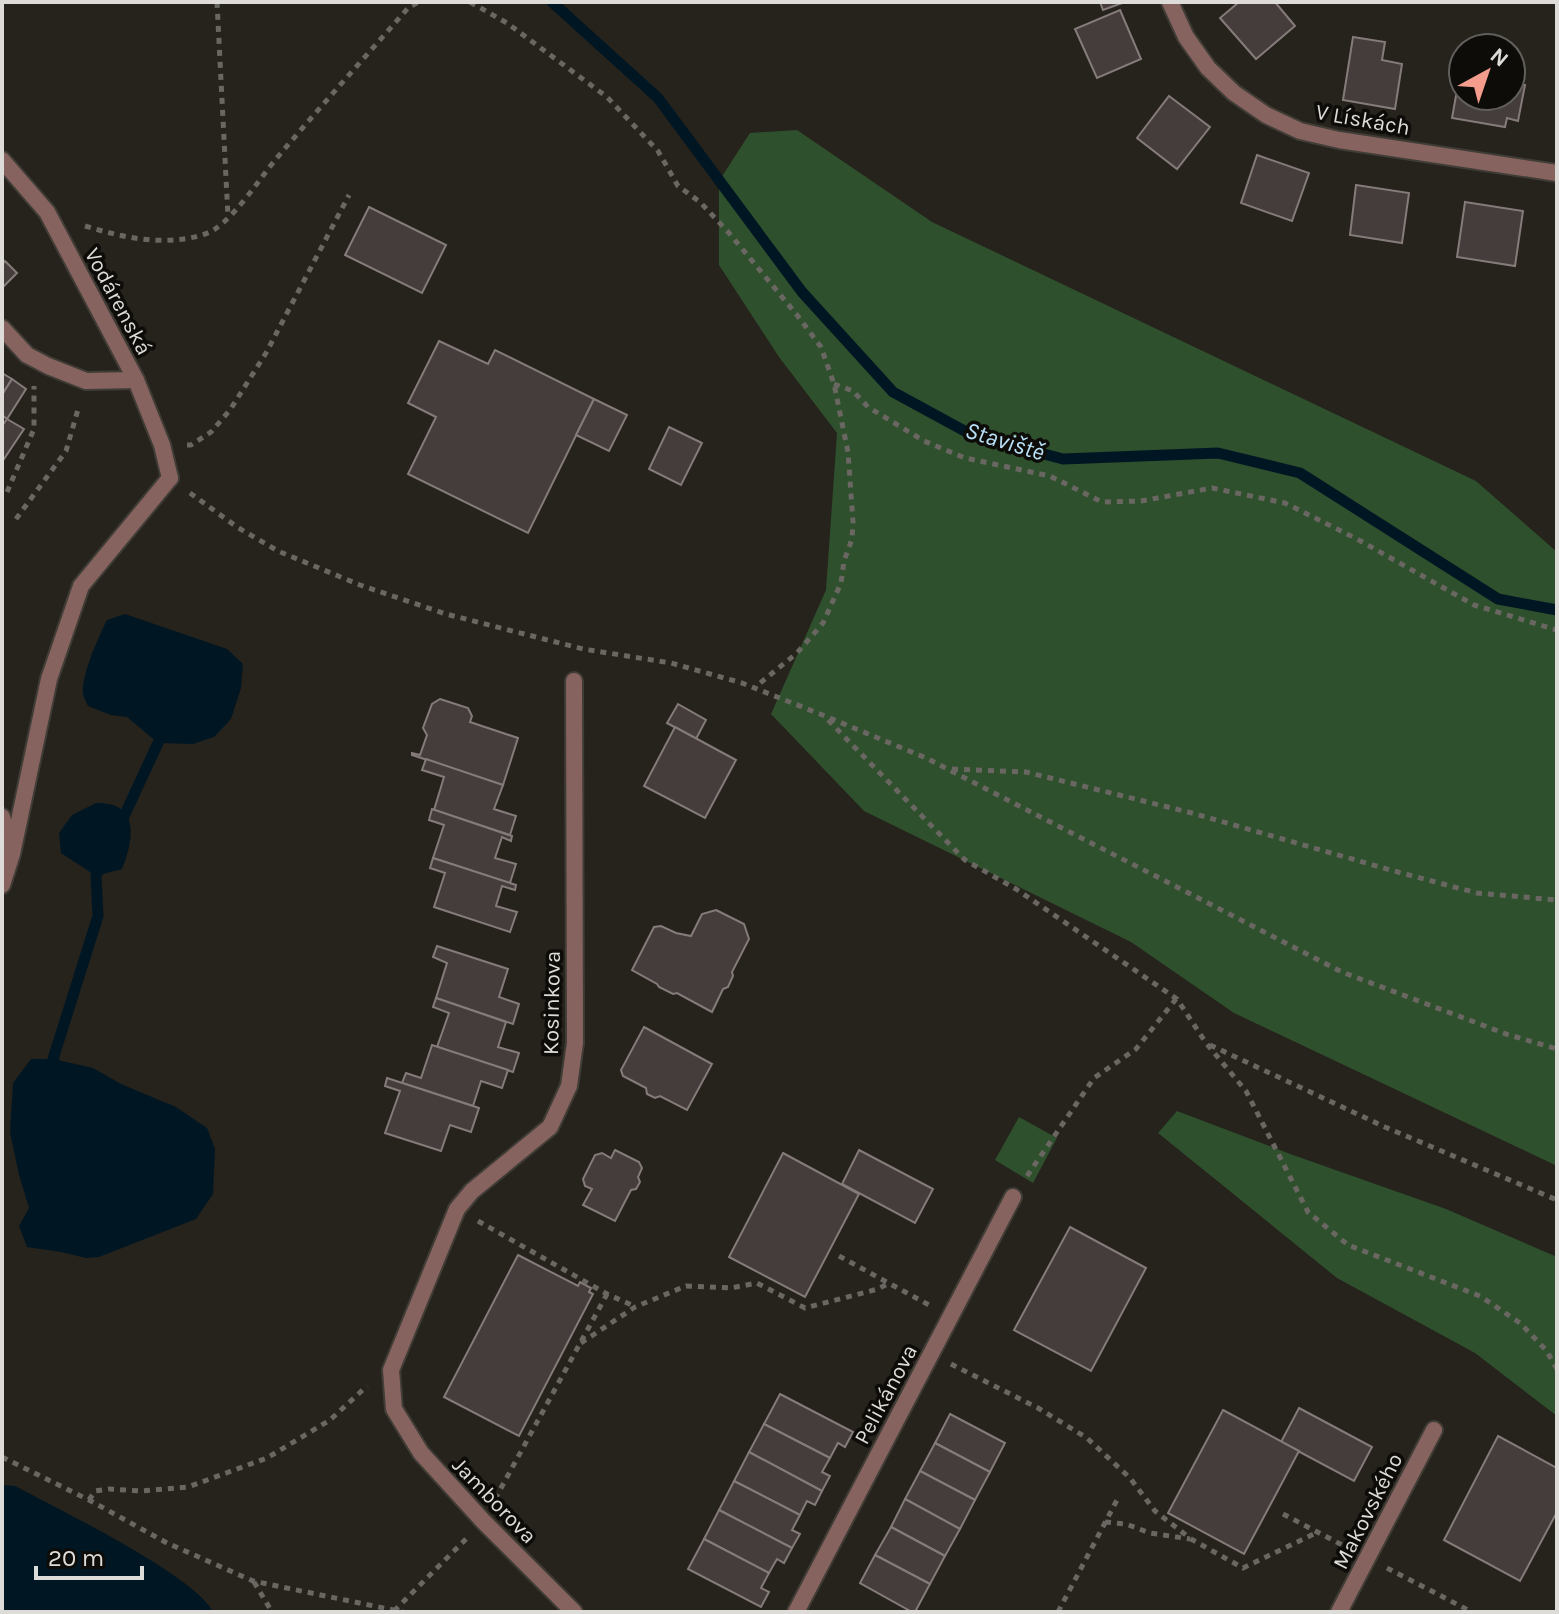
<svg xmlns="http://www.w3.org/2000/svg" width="1559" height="1614" font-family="Karla,sans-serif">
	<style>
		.green { fill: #2f502d }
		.water { fill: #001723 }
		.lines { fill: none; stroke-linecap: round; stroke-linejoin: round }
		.stream { stroke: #001723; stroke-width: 11 }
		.building { fill: #453d3c; stroke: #847b7a; stroke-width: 2 }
		.service-casing { stroke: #403c36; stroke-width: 20 }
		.minor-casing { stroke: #403c36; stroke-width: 20 }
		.path { stroke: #6a6762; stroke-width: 5; stroke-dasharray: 6 6; stroke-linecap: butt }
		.service { stroke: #86635e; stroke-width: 16 }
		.minor { stroke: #86635e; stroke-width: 16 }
		.labels { text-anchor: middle; stroke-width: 7; stroke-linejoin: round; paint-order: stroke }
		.street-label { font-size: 22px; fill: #dedcd8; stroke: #0d0c09 }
		.water-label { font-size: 24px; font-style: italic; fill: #b9e1f8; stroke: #0d0c09 }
	</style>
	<rect width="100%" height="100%" fill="#26221c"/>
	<g class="green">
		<polygon points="797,130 932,222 1476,481 1557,552 1557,1166 1234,1013 1131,942 864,811 771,714 826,590 837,433 779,357 719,265 719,181 750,133"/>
		<polygon points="1177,1111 1293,1155 1446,1209 1557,1257 1557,1416 1475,1353 1337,1278 1158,1133"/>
		<polygon points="1019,1117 1057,1138 1033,1183 995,1160"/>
	</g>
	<g class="water">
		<path d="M125 614 227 649 243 664 241 688 231 719 214 737 193 744 158 743 127 717 111 715 88 706C86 702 84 698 83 694 81 675 99 636 107 620Z"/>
		<path d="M96 803C140 802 134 839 122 869L96 876 61 853 59 833 72 815Z"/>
		<polygon points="31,1059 53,1059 93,1068 121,1084 176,1107 207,1128 215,1149 213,1194 196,1219 99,1257 86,1258 61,1252 27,1247 19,1226 29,1208 19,1175 10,1132 13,1083"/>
		<path d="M2 1485 15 1486C56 1508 196 1576 213 1612H2Z"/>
	</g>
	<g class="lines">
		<g class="stream">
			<polyline points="552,2 658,98 802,292 893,392 972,435 1063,459 1218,453 1300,473 1498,599 1557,610"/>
			<polyline points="119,827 158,743"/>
			<polyline points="59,1070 53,1059 98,916 96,876 101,865"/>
		</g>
	</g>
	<g class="building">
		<polygon points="1100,2 1125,2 1103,10"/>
		<polygon points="1239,2 1275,2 1295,26 1256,59 1220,18"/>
		<polygon points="1120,10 1141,59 1097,78 1075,29"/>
		<polygon points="1353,37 1385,42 1382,60 1402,64 1395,109 1343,100"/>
		<polygon points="1461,68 1463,68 1463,96 1511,96 1511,77 1514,78 1513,83 1525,85 1518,121 1507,118 1505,127 1452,118"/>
		<polygon points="1169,96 1210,127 1177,169 1137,138"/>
		<polygon points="1257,155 1309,173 1292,221 1241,203"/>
		<polygon points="1356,185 1409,193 1402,243 1350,235"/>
		<polygon points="1465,202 1523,211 1515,266 1457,257"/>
		<polygon points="369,207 446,245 422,293 345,255"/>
		<polygon points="5,261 17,273 2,288 2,265"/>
		<polygon points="439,341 488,364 495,350 594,399 528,533 408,474 436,417 408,403"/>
		<polygon points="2,373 12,379 2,395"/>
		<polygon points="12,379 26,389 7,419 2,415 2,395"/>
		<polygon points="594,399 627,415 609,451 576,435"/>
		<polygon points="7,419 24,429 4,459 2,457 2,426"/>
		<polygon points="669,427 702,443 681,485 649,469"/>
		<polygon points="440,699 468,708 472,716 470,722 518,738 503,785 412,755 412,753 420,755 427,735 423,728 432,704"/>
		<polygon points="678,704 706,720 696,739 667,723"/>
		<polygon points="675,727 736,760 705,818 644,786"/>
		<polygon points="426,759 503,785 494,809 516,816 510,835 434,810 444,777 422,770"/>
		<polygon points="432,809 512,836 511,841 502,837 495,858 516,864 510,883 433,858 444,825 429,820"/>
		<polygon points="433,858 516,885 515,890 502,886 496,906 517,912 510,932 434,907 445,873 430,868"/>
		<polygon points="716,910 744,924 749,939 732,972 733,976 728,987 723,989 712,1012 677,993 673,994 659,987 657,984 632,970 654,927 661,926 676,933 691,936 702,914"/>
		<polygon points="437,946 508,969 499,997 519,1004 513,1024 436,998 447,963 433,957"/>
		<polygon points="436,998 506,1022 498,1047 519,1053 513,1072 437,1047 449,1013 433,1007"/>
		<polygon points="644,1027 712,1064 687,1110 660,1096 655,1098 647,1094 646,1088 623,1076 621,1070"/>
		<polygon points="432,1045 508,1070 502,1088 481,1081 473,1106 402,1083 406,1073 421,1078"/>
		<polygon points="387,1078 479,1108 471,1132 450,1125 441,1151 385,1133 400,1091 385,1086"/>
		<polygon points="615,1150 639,1162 642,1168 638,1177 640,1182 636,1189 631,1190 615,1221 583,1205 592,1189 585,1186 583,1179 595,1155 602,1153 611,1158"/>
		<polygon points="859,1150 933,1189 915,1223 842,1184"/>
		<polygon points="783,1153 859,1194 805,1297 729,1257"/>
		<polygon points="1070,1227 1146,1268 1091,1371 1014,1330"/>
		<polygon points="518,1255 578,1286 580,1282 591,1288 589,1292 593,1294 519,1436 444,1397"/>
		<polygon points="780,1394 853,1432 845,1447 838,1443 830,1458 764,1424"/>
		<polygon points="1299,1408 1372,1447 1354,1481 1281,1442"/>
		<polygon points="1223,1410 1299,1451 1244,1554 1168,1513"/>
		<polygon points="950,1414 1005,1443 990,1472 935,1443"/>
		<polygon points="764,1424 830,1458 822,1472 830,1476 822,1491 749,1452"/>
		<polygon points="1498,1436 1557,1468 1557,1512 1520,1581 1444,1540"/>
		<polygon points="935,1443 990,1472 975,1500 920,1471"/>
		<polygon points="749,1452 822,1491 815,1505 807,1501 800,1515 734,1481"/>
		<polygon points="920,1471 975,1500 960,1529 905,1499"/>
		<polygon points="734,1481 800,1515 792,1530 800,1534 792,1548 719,1510"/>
		<polygon points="905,1499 960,1529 945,1556 891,1527"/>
		<polygon points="719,1510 792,1548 784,1563 777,1559 769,1573 704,1539"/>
		<polygon points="891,1527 945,1556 930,1584 875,1555"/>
		<polygon points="704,1539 769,1573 761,1588 769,1592 761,1607 688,1569"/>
		<polygon points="875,1555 930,1584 915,1612 912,1612 860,1583"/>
	</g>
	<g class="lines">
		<defs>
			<g id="service">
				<polyline points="2,328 27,355 48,366 86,381 136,380"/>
				<polyline points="2,817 11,849"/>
				<polyline points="2,885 12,854 49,679 81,586 170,478"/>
			</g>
			<g id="minor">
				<polyline points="1170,2 1186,37 1208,68 1234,93 1266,115 1300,131 1339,140 1557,173"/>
				<polyline points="2,160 47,212 136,380 162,445 170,478"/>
				<polyline points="574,681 575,1043 569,1086 550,1127 472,1191 457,1209 391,1370 394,1409 421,1453 483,1521 574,1612"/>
				<polyline points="796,1612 1013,1197"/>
				<polyline points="1339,1612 1434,1430"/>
			</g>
		</defs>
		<use href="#service" class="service-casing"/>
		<use href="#minor" class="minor-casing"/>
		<g class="path">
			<polyline points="217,2 228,217"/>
			<polyline points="470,2 507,23 607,97 658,151 678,186 700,202 729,233 797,315 821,347 834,384 848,452 853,522 852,539 844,561 841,583 823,623 797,653 754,688"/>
			<path d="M85 226C125 238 165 247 205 234 230 226 259 179 276 159 320 107 365 57 409 7L419 2"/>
			<polyline points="834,384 853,391 868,407 924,441 965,458 1050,476 1102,502 1141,501 1212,488 1285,503 1357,539 1474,605 1557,630"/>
			<polyline points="187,445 191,445 211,432 230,410 266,353 349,195"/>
			<polyline points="7,492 34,429 34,386"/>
			<polyline points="190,493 237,527 278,551 360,585 446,614 583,649 671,663 742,683 825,716 926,758 1342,972 1506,1034 1557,1049"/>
			<polyline points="16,519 66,451 79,406"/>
			<polyline points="828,720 965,860 1016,889 1177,999 1206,1043 1246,1091 1308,1212 1348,1245 1480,1296 1520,1323 1546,1350 1557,1369"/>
			<polyline points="952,769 1026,772 1192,813 1394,871 1477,893 1557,900"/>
			<polyline points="1210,1045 1385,1127 1557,1200"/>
			<polyline points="1027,1176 1094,1078 1136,1049 1176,999"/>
			<polyline points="478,1221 607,1294 634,1306"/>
			<polyline points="839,1256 929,1305"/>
			<polyline points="581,1343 635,1307 686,1286 731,1288 757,1283 805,1308 878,1289 889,1283"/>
			<polyline points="951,1364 1038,1408 1087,1438 1130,1478 1155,1511 1191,1539 1243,1568 1318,1532"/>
			<polyline points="2,1457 89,1500 167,1543 253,1581 403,1612"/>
			<polyline points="495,1499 607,1294"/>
			<polyline points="89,1500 95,1491 109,1489 142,1491 188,1487 267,1458 330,1420 367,1386"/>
			<polyline points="1283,1514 1346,1547"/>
			<polyline points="1105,1522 1126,1524 1150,1533 1190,1539"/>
			<polyline points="1387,1568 1472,1612"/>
			<polyline points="254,1582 272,1612"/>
			<polyline points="394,1611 466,1539"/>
			<polyline points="1058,1612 1117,1500"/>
		</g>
		<use href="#service" class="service"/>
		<use href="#minor" class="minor"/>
	</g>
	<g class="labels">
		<g class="street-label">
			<text transform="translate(1363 119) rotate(10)" y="8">V Lískách</text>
			<text transform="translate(119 301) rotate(62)" y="8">Vodárenská</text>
			<text transform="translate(551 1003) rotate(-89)" y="8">Kosinkova</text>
			<text transform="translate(885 1394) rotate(-62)" y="8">Pelikánova</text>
			<text transform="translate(495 1500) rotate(46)" y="8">Jamborova</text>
			<text transform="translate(1367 1511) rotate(-63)" y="8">Makovského</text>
		</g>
		<g class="water-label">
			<text transform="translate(1005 441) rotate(17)" y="8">Staviště</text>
		</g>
	</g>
	<rect width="1559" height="1614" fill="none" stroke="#dedcd8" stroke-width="8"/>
	<g transform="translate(1487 72) rotate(40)"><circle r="38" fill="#0d0c09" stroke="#615f5c" stroke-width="2"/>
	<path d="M0-6L14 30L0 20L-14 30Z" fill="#f49d8d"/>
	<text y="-12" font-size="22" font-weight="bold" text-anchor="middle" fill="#dedcd8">N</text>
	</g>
	<path d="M36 1566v12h106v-12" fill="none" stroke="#dedcd8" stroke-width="4"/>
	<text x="48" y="1566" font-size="24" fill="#dedcd8" stroke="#0d0c09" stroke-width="6" paint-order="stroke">20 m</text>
</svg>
